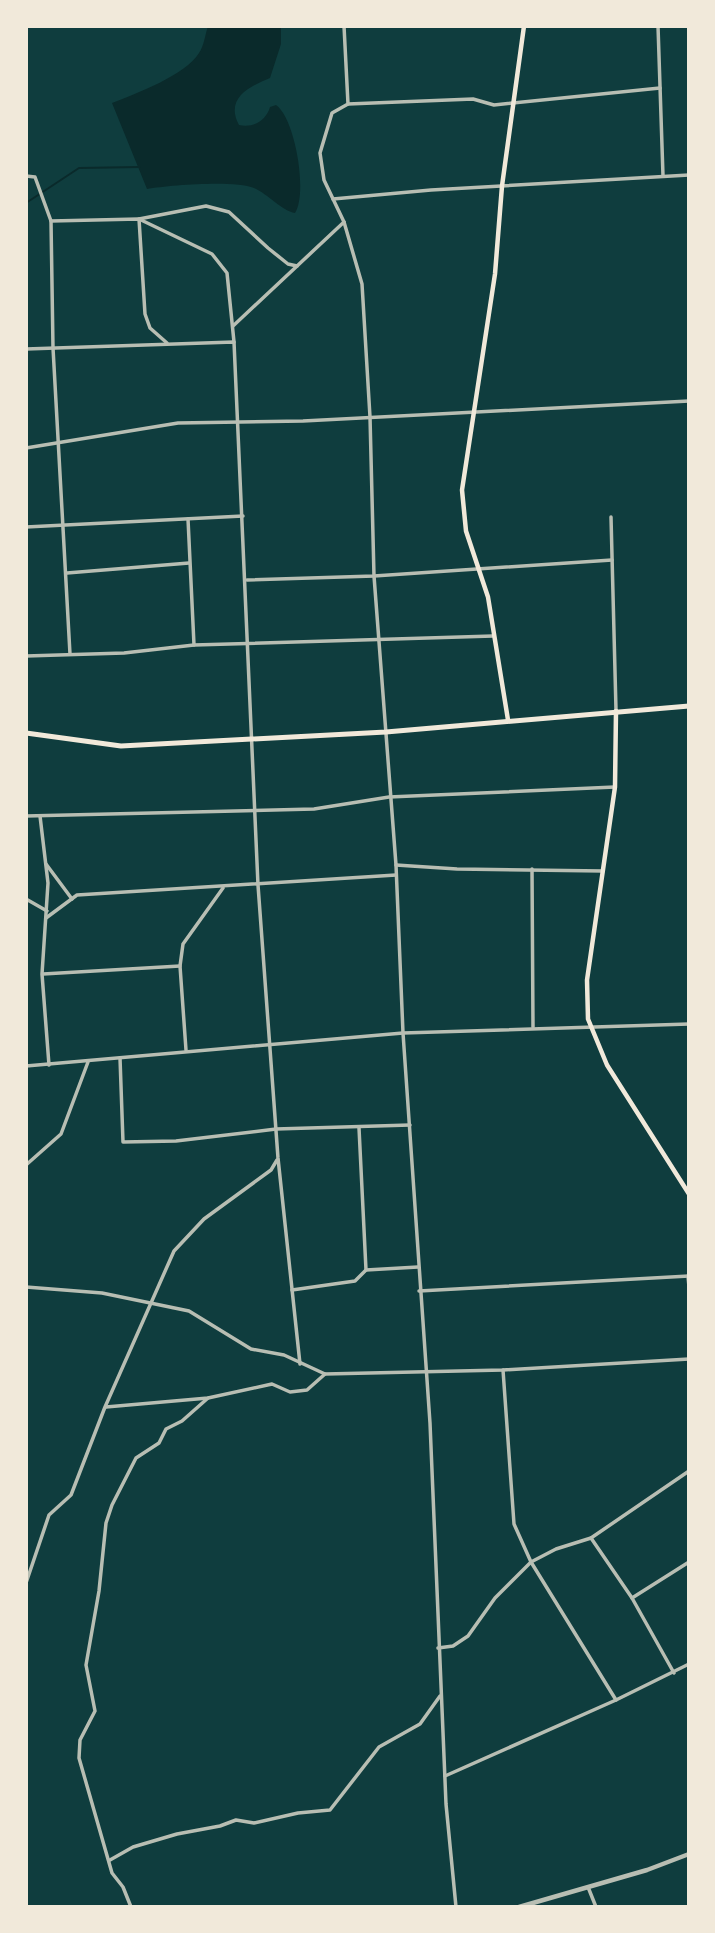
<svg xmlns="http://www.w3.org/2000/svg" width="715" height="1933" font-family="Signika,sans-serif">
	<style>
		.water { fill: #0a2a2b }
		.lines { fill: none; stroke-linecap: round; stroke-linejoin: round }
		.stream { stroke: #0a2a2b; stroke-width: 2 }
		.minor { stroke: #b8beb3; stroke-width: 3.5 }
		.tertiary { stroke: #b8beb3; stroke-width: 4.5 }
		.secondary { stroke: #f1e9da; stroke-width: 4.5 }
		.trunk { stroke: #f1e9da; stroke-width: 5 }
	</style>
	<rect width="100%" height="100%" fill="#0f3d3e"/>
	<path class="water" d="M208 26H281V44L270 78C248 87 225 99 239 125 253 128 266 121 270 107L276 105C295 118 308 193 295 213 282 211 268 194 254 188 235 180 170 185 147 189L112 103C135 94 186 75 199 53 204 46 205 35 208 26Z"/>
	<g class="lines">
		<polyline class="stream" points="26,203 79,168 140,167"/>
		<g class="minor">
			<polyline points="344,26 348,104 332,113 320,153 324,180 344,222 362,284 370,417 374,576 396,865 403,1033 430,1423 446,1804 456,1907"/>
			<polyline points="658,26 663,176"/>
			<polyline points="348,104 473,99 494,105 660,88"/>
			<polyline points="26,176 35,177 51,221 53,348 70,654"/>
			<polyline points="333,199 431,190 689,175"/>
			<polyline points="51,221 139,219 212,254 227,273 234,342"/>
			<polyline points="233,326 344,222"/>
			<polyline points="167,343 150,328 145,314 139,219 206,206 229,212 268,248 288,264 297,266"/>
			<polyline points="26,349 234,342 258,885 278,1158 300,1364"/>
			<polyline points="26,448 178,423 303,421 689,401"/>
			<polyline points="611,517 616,710"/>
			<polyline points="188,519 194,645"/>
			<polyline points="26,527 243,516"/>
			<polyline points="67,573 189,563"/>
			<polyline points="247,580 374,576 612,560"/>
			<polyline points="26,656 124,653 194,645 493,636"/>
			<polyline points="26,816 314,809 389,797 615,787"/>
			<polyline points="40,816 48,883 42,974 49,1065"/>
			<polyline points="46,864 72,899"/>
			<polyline points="396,865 457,869 603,871"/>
			<polyline points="532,869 533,1027"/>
			<polyline points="26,899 47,911"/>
			<polyline points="46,918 77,895 396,875"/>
			<polyline points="43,974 180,966"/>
			<polyline points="186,1050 180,966 183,944 223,888"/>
			<polyline points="120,1058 123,1142 176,1141 276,1129 410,1125"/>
			<polyline points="26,1066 403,1033 689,1024"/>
			<polyline points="359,1128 366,1270"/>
			<polyline points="26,1165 61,1134 88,1062"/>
			<polyline points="688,1276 689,1287"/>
			<polyline points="26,1287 102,1293 189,1311 251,1349 284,1355 325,1374 503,1370 689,1359"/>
			<polyline points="292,1290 355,1281 366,1270 418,1267"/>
			<polyline points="419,1291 689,1276"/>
			<polyline points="503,1370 514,1524 531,1562 616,1700"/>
			<polyline points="106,1407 208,1398 272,1384 290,1392 307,1390 325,1374"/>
			<polyline points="591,1538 632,1598 674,1673"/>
			<polyline points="26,1583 49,1515 71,1495 105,1407 174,1251 204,1219 271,1170 277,1160"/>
			<polyline points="632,1598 689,1562"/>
			<polyline points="438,1648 453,1646 468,1636 495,1598 531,1562 556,1549 591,1538 689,1471"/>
			<polyline points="445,1776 616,1700 689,1664"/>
			<polyline points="110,1860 133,1847 177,1834 220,1826 236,1820 254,1823 298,1813 330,1810 379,1747 420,1724 440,1696"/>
			<polyline points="588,1887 596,1907"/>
			<polyline points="131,1907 123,1887 112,1873 79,1758 80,1740 95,1711 86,1665 99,1591 106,1523 112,1505 136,1458 159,1443 166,1429 182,1421 208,1398"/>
		</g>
		<polyline class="tertiary" points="519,1907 647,1870 689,1854"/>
		<g class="secondary">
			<polyline points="616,711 615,787 587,980 588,1019 607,1065 689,1194"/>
			<polyline points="508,720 488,597 466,531 462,490 495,274 502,186 524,26"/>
		</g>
		<polyline class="trunk" points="26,733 121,746 386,732 689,706"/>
	</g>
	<rect width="715" height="1933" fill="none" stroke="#f1e9da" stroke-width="56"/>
</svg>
